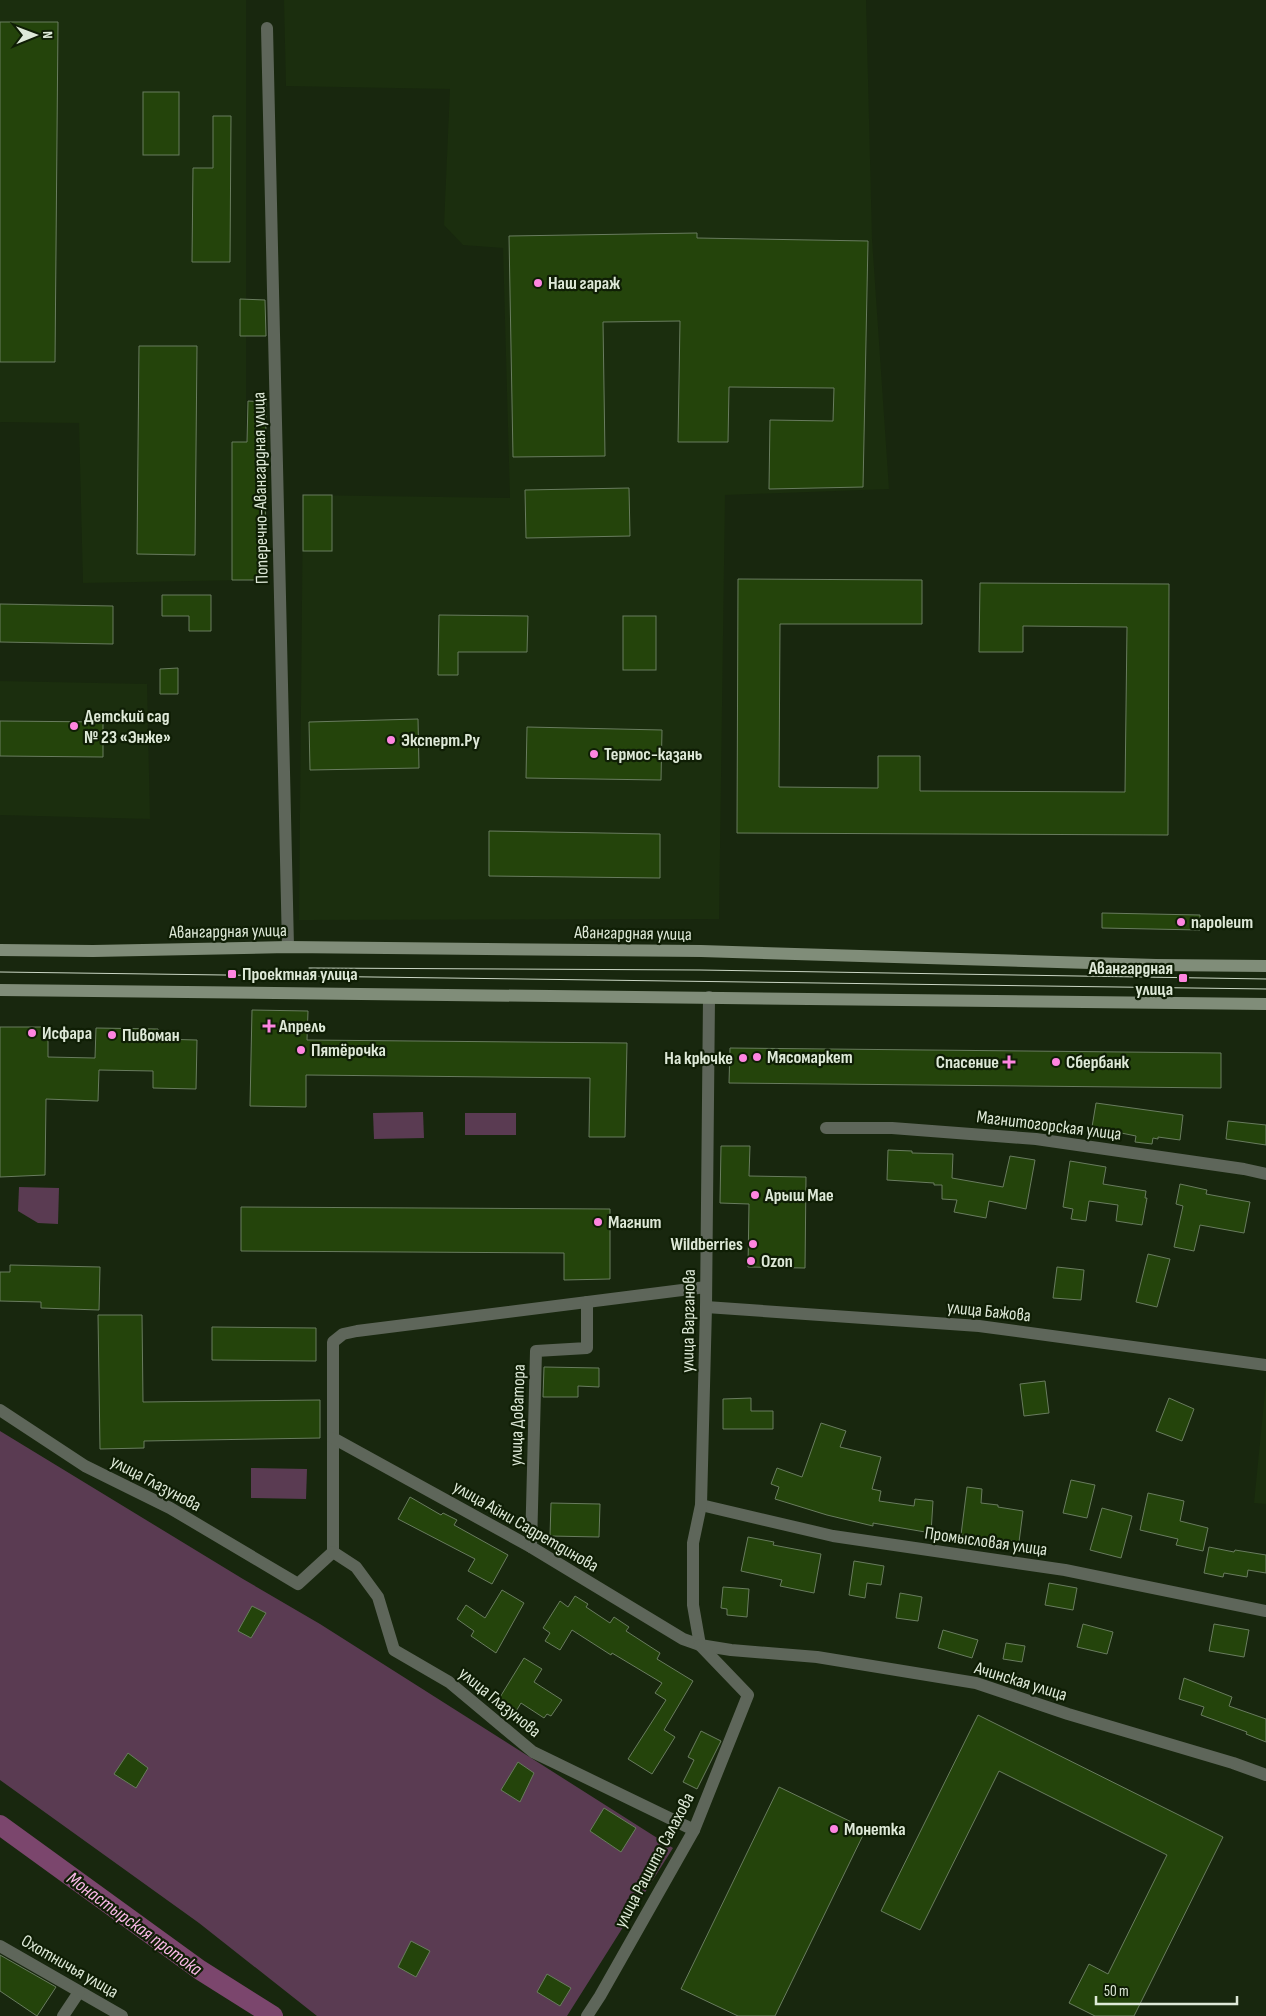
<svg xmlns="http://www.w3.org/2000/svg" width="1266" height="2016" font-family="'Sofia Sans Condensed',sans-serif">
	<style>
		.built { fill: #1b2e0e }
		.green { fill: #5a3b52 }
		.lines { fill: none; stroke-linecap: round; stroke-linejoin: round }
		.canal { stroke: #7b466d; stroke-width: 20 }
		.building { fill: #24440b; stroke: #697c5f }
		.minor { stroke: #5e665a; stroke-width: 12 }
		.secondary { stroke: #808d79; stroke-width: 12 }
		.tram { stroke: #cad6c4; stroke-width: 1 }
		.poi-dot { fill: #fe85e0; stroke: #0f1e05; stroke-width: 2 }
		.labels { text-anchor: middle; stroke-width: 4.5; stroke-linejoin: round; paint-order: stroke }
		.poi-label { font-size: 18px; font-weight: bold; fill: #dee9d8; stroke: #0f1e05; text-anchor: start }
		.street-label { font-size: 18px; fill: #dee9d8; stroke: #0f1e05 }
		.water-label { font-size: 19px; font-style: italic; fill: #fbb9e8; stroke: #0f1e05 }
	</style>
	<rect width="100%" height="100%" fill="#18270e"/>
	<g class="built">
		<polygon points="0,0 246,0 246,580 83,583 79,423 0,422"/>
		<polygon points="284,0 866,0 872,239 889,489 725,495 719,919 299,920 303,495 510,498 503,248 463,245 444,225 450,89 286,86"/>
		<polygon points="0,681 147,684 150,819 0,815"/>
		<polygon points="1266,1382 1266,1504 1254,1503"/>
	</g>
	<g class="green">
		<polygon points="423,1112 424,1138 374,1139 373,1113"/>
		<rect x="465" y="1113" width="51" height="22"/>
		<polygon points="19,1187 59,1188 58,1224 38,1223 18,1211"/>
		<polygon points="0,1431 243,1579 320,1624 673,1848 567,2016 317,2016 199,1923 0,1780"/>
		<polygon points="251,1468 307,1469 306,1499 251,1498"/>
	</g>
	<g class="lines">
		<polyline class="canal" points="0,1825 200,1970 273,2016"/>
	</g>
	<g class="building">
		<polygon points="0,22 58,22 55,362 0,362"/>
		<rect x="143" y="92" width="36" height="63"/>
		<polygon points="213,116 231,116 230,262 192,262 193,168 213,168"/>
		<polygon points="697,233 697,238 868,241 863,487 769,489 770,420 833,421 834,388 729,387 728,442 678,442 680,321 603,322 605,456 513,457 509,236"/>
		<polygon points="240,299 265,300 266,336 240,336"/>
		<polygon points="139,346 197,346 195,555 137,554"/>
		<polygon points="248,401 266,402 265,580 232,580 232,442 247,442"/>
		<polygon points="629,488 630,536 526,538 525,490"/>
		<rect x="303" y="495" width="29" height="56"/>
		<polygon points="738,579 922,580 922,624 780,624 779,787 878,788 878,756 920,756 920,791 1125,792 1127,627 1023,626 1023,652 979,652 980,583 1169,584 1168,835 737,833"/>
		<polygon points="162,595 211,595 211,631 189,631 189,616 162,616"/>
		<polygon points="0,604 113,606 113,644 0,642"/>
		<polygon points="439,615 528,616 527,652 458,652 458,675 438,675"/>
		<rect x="623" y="616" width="33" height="54"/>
		<polygon points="178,668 178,694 160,694 160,669"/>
		<polygon points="418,719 419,768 310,770 309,722"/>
		<polygon points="0,721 103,722 103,757 0,756"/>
		<polygon points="527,727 662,730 661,780 526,778"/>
		<polygon points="489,831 660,834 660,878 489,876"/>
		<polygon points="1102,913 1200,915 1200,930 1102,928"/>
		<polygon points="252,1010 308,1011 307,1040 627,1043 625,1137 589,1137 590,1078 306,1075 306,1107 250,1106"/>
		<polygon points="0,1027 48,1027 48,1057 95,1058 96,1028 158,1029 158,1039 197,1040 196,1089 153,1088 153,1071 99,1070 98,1101 46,1099 45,1175 0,1177"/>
		<polygon points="730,1048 1221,1053 1221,1088 729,1083"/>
		<polygon points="1096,1103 1183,1115 1180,1140 1158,1137 1158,1139 1153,1138 1152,1144 1135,1142 1136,1136 1092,1127"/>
		<polygon points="1228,1121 1266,1125 1266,1145 1226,1139"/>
		<polygon points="721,1146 750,1146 749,1176 806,1177 805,1268 748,1267 749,1204 720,1203"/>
		<polygon points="888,1150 912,1151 912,1153 953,1154 952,1178 1003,1187 1010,1156 1035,1160 1026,1209 989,1201 986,1218 954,1212 957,1200 942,1199 942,1185 934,1185 934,1183 887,1180"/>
		<polygon points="1070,1161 1106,1167 1103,1184 1146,1191 1145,1198 1147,1198 1142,1225 1116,1221 1118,1205 1089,1201 1086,1221 1071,1219 1073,1209 1063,1207"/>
		<polygon points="1180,1184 1207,1190 1206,1194 1250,1202 1244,1233 1200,1225 1194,1251 1174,1247 1183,1206 1176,1204"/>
		<polygon points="241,1207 610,1209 610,1279 564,1280 564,1253 241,1251"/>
		<polygon points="1148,1254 1170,1259 1157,1307 1136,1302"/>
		<polygon points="10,1265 100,1267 99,1310 41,1308 41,1302 0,1301 0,1272 10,1272"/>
		<polygon points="1057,1267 1084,1270 1081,1300 1053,1298"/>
		<polygon points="98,1315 142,1315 143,1402 320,1400 320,1438 144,1441 144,1448 100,1449"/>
		<polygon points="212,1327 316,1328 316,1361 212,1360"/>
		<polygon points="544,1367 599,1368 599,1387 578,1386 578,1397 543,1397"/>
		<polygon points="1045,1381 1049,1413 1024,1416 1020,1384"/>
		<polygon points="751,1398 751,1411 773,1411 773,1429 723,1429 723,1399"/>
		<polygon points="1169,1398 1194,1409 1182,1441 1156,1431"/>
		<polygon points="821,1423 846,1431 840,1447 881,1457 872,1489 881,1491 879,1501 914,1506 915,1499 933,1501 931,1533 873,1523 873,1526 827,1515 775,1499 779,1487 771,1484 777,1468 802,1477"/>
		<polygon points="1071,1480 1095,1485 1087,1518 1063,1513"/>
		<polygon points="967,1487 982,1489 981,1503 998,1505 998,1507 1023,1511 1019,1542 961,1535"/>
		<polygon points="1148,1493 1184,1501 1180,1521 1208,1528 1203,1551 1176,1545 1178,1539 1140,1530"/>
		<polygon points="410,1497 441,1515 443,1513 457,1520 454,1525 508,1555 492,1584 468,1571 475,1559 398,1519"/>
		<polygon points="551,1503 600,1504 599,1537 550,1536"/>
		<polygon points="1102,1508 1132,1516 1121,1558 1090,1550"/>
		<polygon points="748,1537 774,1542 773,1545 821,1554 814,1593 780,1586 782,1580 741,1571"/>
		<polygon points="1209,1547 1234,1552 1235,1550 1266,1555 1266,1573 1248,1570 1247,1577 1224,1573 1223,1577 1204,1573"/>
		<polygon points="854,1561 884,1566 881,1585 867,1583 865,1598 849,1595"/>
		<polygon points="1049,1583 1077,1588 1073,1610 1045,1605"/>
		<polygon points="723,1587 749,1589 747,1617 727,1615 727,1609 721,1608"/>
		<polygon points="502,1590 524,1603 496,1653 471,1636 474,1631 457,1619 466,1605 485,1618"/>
		<polygon points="900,1593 922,1597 918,1621 896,1618"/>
		<polygon points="575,1596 588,1604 586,1607 610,1623 614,1617 629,1627 626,1631 660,1653 657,1659 693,1681 664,1730 675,1737 652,1774 628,1759 666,1700 655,1693 662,1683 612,1653 611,1655 572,1630 560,1650 545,1641 550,1633 543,1628 560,1601 568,1607"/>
		<polygon points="252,1606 266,1613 251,1638 238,1631"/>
		<polygon points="1083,1624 1113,1632 1107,1654 1077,1647"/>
		<polygon points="1214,1624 1249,1630 1244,1657 1209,1651"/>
		<polygon points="943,1630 978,1640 972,1658 938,1648"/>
		<polygon points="1006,1643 1025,1646 1022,1662 1003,1659"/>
		<polygon points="524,1658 542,1669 534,1682 562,1700 551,1716 547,1714 544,1718 521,1703 515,1713 497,1702"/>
		<polygon points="1184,1678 1232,1697 1229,1706 1266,1719 1266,1742 1246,1734 1247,1732 1201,1715 1204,1707 1179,1699"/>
		<polygon points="978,1715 1223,1837 1134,2016 1095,2016 1069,2003 1089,1964 1108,1974 1167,1855 999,1771 920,1930 881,1911"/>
		<polygon points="701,1731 721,1741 697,1789 683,1782 694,1760 688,1757"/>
		<polygon points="128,1753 148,1768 136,1788 114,1774"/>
		<polygon points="518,1762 534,1773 520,1802 501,1790"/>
		<polygon points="779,1787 866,1829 775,2016 738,2016 681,1989"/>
		<polygon points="604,1808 636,1828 621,1852 590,1831"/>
		<polygon points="411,1941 430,1951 416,1977 398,1967"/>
		<polygon points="0,1955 56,1987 37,2016 0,1991"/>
		<polygon points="547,1974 571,1988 560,2006 537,1992"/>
	</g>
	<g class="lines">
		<g class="minor">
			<polyline points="267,28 288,947"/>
			<polyline points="826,1128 892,1128 1036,1139 1244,1169 1266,1174"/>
			<polyline points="706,1307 979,1326 1266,1365"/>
			<polyline points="0,1410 85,1466 170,1508 298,1584 333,1552 333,1342 343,1334 357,1331 706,1287"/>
			<polyline points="333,1438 531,1547 683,1639 700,1645 731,1650 817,1657 976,1683 1068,1714 1233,1763 1266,1775"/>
			<polyline points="701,1505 833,1536 1065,1570 1266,1611"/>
			<polyline points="531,1547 536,1351 587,1348 587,1302"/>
			<polyline points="333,1552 356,1567 378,1597 394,1650 449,1682 533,1752 694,1830"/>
			<polyline points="700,1645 693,1605 693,1543 701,1505 706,1307 709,997"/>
			<polyline points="0,1946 122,2016"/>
			<polyline points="63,2016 79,1992"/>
			<polyline points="587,2016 600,1996 694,1830 748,1695 700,1645"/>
		</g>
		<g class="secondary">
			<polyline points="0,950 93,951 288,947 701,951 1156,965 1266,966"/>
			<polyline points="0,990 1266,1004"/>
		</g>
		<g class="tram">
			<polyline points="309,968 700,970 1266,979"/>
			<polyline points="0,972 1266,989"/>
		</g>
	</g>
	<g class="poi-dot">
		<circle cx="538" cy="283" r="5"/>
		<circle cx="74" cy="726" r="5"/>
		<circle cx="391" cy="740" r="5"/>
		<circle cx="594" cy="754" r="5"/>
		<circle cx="1181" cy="922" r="5"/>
		<rect x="227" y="969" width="10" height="10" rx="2.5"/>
		<rect x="1178" y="973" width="10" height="10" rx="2.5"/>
		<path d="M266.5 1018.5h5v5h5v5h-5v5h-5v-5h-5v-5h5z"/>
		<circle cx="32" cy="1033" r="5"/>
		<circle cx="112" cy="1035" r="5"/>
		<circle cx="301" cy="1050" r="5"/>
		<circle cx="757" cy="1057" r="5"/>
		<circle cx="743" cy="1058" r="5"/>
		<path d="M1006.5 1054.5h5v5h5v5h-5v5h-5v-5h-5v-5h5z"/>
		<circle cx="1056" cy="1062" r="5"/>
		<circle cx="755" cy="1195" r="5"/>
		<circle cx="598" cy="1222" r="5"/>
		<circle cx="753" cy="1244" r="5"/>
		<circle cx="751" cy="1261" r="5"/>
		<circle cx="834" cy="1829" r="5"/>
	</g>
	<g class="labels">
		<g class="poi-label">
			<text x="548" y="289">Наш гараж</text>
			<text x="84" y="722">Детский сад<tspan x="84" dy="21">№ 23 «Энже»</tspan></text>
			<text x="401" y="746">Эксперт.Ру</text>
			<text x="604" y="760">Термос-казань</text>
			<text x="1191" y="928">napoleum</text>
			<text x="1173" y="974" text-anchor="end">Авангардная<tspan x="1173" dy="21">улица</tspan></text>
			<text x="242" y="980">Проектная улица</text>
			<text x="279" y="1032">Апрель</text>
			<text x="42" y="1039">Исфара</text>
			<text x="122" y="1041">Пивоман</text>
			<text x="311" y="1056">Пятёрочка</text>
			<text x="767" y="1063">Мясомаркет</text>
			<text x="733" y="1064" text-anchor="end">На крючке</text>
			<text x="999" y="1068" text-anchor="end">Спасение</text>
			<text x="1066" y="1068">Сбербанк</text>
			<text x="765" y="1201">Арыш Мае</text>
			<text x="608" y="1228">Магнит</text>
			<text x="743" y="1250" text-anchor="end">Wildberries</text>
			<text x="761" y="1267">Ozon</text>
			<text x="844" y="1835">Монетка</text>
		</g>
		<g class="street-label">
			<text transform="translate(260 488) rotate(-91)" y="6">Поперечно-Авангардная улица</text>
			<text transform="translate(228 931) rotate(-1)" y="6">Авангардная улица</text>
			<text transform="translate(633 933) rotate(1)" y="6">Авангардная улица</text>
			<text transform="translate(1049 1125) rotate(7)" y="6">Магнитогорская улица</text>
			<text transform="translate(989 1311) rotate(6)" y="6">улица Бажова</text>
			<text transform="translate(688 1321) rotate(-89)" y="6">улица Варганова</text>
			<text transform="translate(517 1415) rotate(-88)" y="6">улица Доватора</text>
			<text transform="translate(156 1483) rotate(28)" y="6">улица Глазунова</text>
			<text transform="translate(526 1526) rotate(30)" y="6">улица Айни Садретдинова</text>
			<text transform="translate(986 1541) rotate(8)" y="6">Промысловая улица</text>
			<text transform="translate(1021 1681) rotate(17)" y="6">Ачинская улица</text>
			<text transform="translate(500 1702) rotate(39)" y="6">улица Глазунова</text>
			<text transform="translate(654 1860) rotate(-62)" y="6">улица Рашита Салахова</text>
			<text transform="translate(70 1966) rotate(30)" y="6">Охотничья улица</text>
		</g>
		<g class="water-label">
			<text transform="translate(135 1923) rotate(36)" y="7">Монастырская протока</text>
		</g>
	</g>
	<g transform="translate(35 35) rotate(89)" stroke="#0f1e05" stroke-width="4" paint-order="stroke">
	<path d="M0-4L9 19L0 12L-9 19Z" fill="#dee9d8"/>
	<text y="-8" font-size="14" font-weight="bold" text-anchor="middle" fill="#dee9d8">N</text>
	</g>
	<path d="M1096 1996v8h141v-8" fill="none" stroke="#dee9d8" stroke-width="2.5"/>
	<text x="1104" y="1996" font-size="15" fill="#dee9d8" stroke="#0f1e05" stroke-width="4" paint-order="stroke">50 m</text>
</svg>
